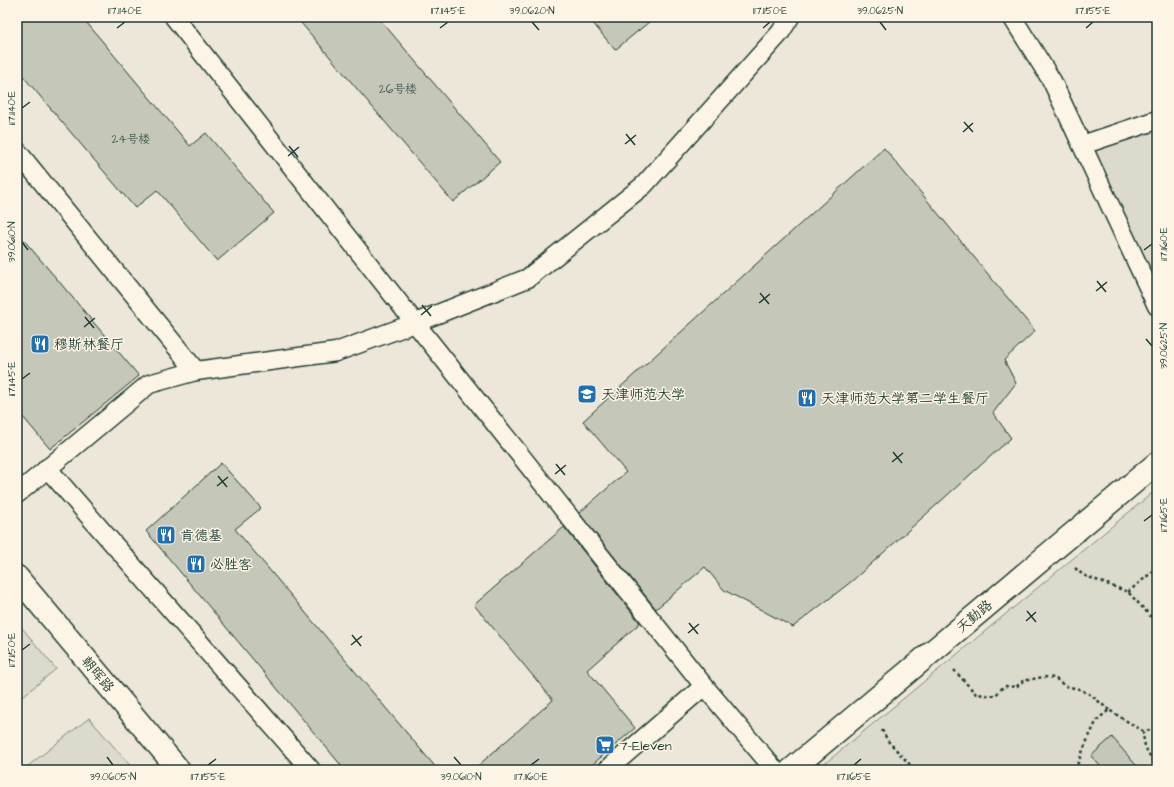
<svg xmlns="http://www.w3.org/2000/svg" width="1174" height="787" font-family="'Architects Daughter','LXGW WenKai TC',sans-serif">
	<style>
		.built { fill: #ece7d8 }
		.green { fill: #dcdacc; stroke: #7e8c80 }
		.building { fill: #c5c7b9; stroke: #1f3d34 }
		.lines { fill: none; stroke-linecap: round; stroke-linejoin: round }
		.lane-casing { stroke: #1f3d34; stroke-width: 21 }
		.secondary-casing { stroke: #1f3d34; stroke-width: 25 }
		.path { stroke: #1f3d34; stroke-width: 2.5; stroke-dasharray: 3 3; stroke-linecap: butt }
		.lane { stroke: #fcf5e5; stroke-width: 18 }
		.secondary { stroke: #fcf5e5; stroke-width: 22 }
		.ticks { fill: none; stroke: #1f3d34; stroke-width: 1.5 }
		.labels { text-anchor: middle; stroke-width: 3; stroke-linejoin: round; paint-order: stroke }
		.number-label { font-size: 12px; fill: #486055 }
		.poi-label { font-size: 14px; fill: #1f3d34; stroke: #fcf5e5; text-anchor: start }
		.street-label { font-size: 14px; fill: #1f3d34; stroke: #fcf5e5 }
		.neatline { fill: none; stroke: #1f3d34; stroke-width: 1.5 }
		.ticks-label { font-size: 10px; text-anchor: middle; fill: #1f3d34 }
	</style>
	<rect width="100%" height="100%" fill="#fcf5e5"/>
	<filter id="ink" filterUnits="userSpaceOnUse"><feTurbulence type="fractalNoise" baseFrequency=".025" numOctaves="2"/><feDisplacementMap in="SourceGraphic" scale="8" xChannelSelector="R" yChannelSelector="G"/><feConvolveMatrix kernelMatrix="1 2 1 2 8 2 1 2 1" color-interpolation-filters="sRGB"/></filter>
	<g filter="url(#ink)">
		<rect class="built" x="17" y="17" width="1140" height="753"/>
		<g class="green">
			<polygon points="1157,120 1157,306 1082,145"/>
			<polygon points="1157,489 1157,770 817,770"/>
			<polygon points="17,622 56,669 17,701"/>
			<polygon points="89,718 134,770 23,770"/>
		</g>
		<g class="building">
			<polygon points="17,17 82,17 190,146 206,133 274,213 217,261 157,190 135,208 17,69"/>
			<polygon points="296,17 378,17 500,162 453,202"/>
			<polygon points="588,17 655,17 615,50"/>
			<polygon points="884,148 1035,331 1004,360 1016,383 993,413 1011,438 852,581 793,627 724,590 705,567 656,609 579,513 626,472 583,421"/>
			<polygon points="17,232 139,376 50,449 17,410"/>
			<polygon points="221,463 261,508 235,529 438,770 345,770 146,531"/>
			<polygon points="564,527 640,623 587,670 635,728 586,770 473,770 553,700 474,605"/>
			<polygon points="1112,737 1140,770 1104,770 1091,756"/>
		</g>
		<g class="lines">
			<defs>
				<g id="lane">
					<polyline points="174,17 415,323 704,686 775,770"/>
					<polyline points="1012,17 1052,81 1157,306"/>
					<polyline points="1082,145 1157,120"/>
					<polyline points="17,151 196,371"/>
					<polyline points="47,468 311,770"/>
					<polyline points="17,494 149,384 196,371 336,352 415,323 528,278 644,185 780,33 790,17"/>
					<polyline points="607,770 704,686"/>
				</g>
				<g id="secondary">
					<polyline points="17,577 179,770"/>
					<polyline points="791,770 1157,463"/>
				</g>
			</defs>
			<use href="#lane" class="lane-casing"/>
			<use href="#secondary" class="secondary-casing"/>
			<g class="path">
				<polyline points="1075,568 1083,575 1128,592 1157,623"/>
				<polyline points="1128,592 1157,568"/>
				<polyline points="954,670 976,694 995,696 1004,686 1016,687 1023,681 1043,677 1055,678 1065,686 1079,689 1091,695 1109,710"/>
				<polyline points="882,730 888,741 915,770"/>
				<path d="M1143 731C1144 747 1146 752 1157 765"/>
				<polyline points="1075,770 1086,743 1097,720 1109,710 1143,731 1155,729 1157,727"/>
			</g>
			<use href="#lane" class="lane"/>
			<use href="#secondary" class="secondary"/>
		</g>
	</g>
	<path class="ticks" d="M532 22 539 30M880 22 886 30M117 28 125 22M440 28 448 22M763 28 770 22M1086 28 1093 22M22 108 30 102M964 122 973 132M963 132 973 123M626 134 635 145M625 144 636 135M289 146 298 157M288 156 299 147M22 242 28 250M1144 250 1152 244M1097 281 1106 292M1096 291 1107 282M760 293 769 304M759 303 770 294M422 305 431 316M421 315 432 306M85 317 94 328M84 327 95 318M1146 339 1152 346M22 379 30 373M893 452 902 463M892 462 903 453M556 464 565 475M555 474 566 465M218 476 227 487M217 486 228 477M1144 521 1152 515M1027 611 1036 622M1026 621 1036 612M689 623 698 634M688 633 699 624M352 635 361 646M351 645 362 636M22 650 30 644M107 757 113 765M454 757 461 765M208 765 216 759M531 765 539 759M854 765 861 759"/>
	<defs>
		<symbol id="restaurant-square" viewBox="-11 -11 22 22"><rect x="-9" y="-9" width="18" height="18" rx="4" fill="#1f6fb2" stroke="#fcf5e5"/><path d="M-5-6h1v4h1v-4h1v4h1v-4h1v5L-1.5 .5V6h-2V.5L-5-1ZM5-6V6H3V1.5H1.5Q1.5-4 5-6Z" fill="#fff"/></symbol>
		<symbol id="university-square" viewBox="-11 -11 22 22"><rect x="-9" y="-9" width="18" height="18" rx="4" fill="#1f6fb2" stroke="#fcf5e5"/><path d="M0-5L7-2L0 1L-7-2ZM-4 1L0 2.5L4 1V4Q0 6-4 4Z" fill="#fff"/></symbol>
		<symbol id="supermarket-square" viewBox="-11 -11 22 22"><rect x="-9" y="-9" width="18" height="18" rx="4" fill="#1f6fb2" stroke="#fcf5e5"/><path d="M-6-5.5h2.5l.6 2H6L4.5 2H-2.5L-4.4-4H-6ZM-1.5 3.2a1.3 1.3 0 1 0 .1 0ZM3 3.2a1.3 1.3 0 1 0 .1 0Z" fill="#fff"/></symbol>
	</defs>
	<g fill-rule="evenodd">
		<use href="#restaurant-square" x="29" y="333" width="22" height="22"/>
		<use href="#university-square" x="576" y="383" width="22" height="22"/>
		<use href="#restaurant-square" x="796" y="387" width="22" height="22"/>
		<use href="#restaurant-square" x="155" y="524" width="22" height="22"/>
		<use href="#restaurant-square" x="185" y="553" width="22" height="22"/>
		<use href="#supermarket-square" x="594" y="734" width="22" height="22"/>
	</g>
	<g class="labels">
		<g class="number-label">
			<text x="398" y="93">26号楼</text>
			<text x="131" y="143">24号楼</text>
		</g>
		<g class="poi-label">
			<text x="54" y="349">穆斯林餐厅</text>
			<text x="601" y="399">天津师范大学</text>
			<text x="821" y="403">天津师范大学第二学生餐厅</text>
			<text x="180" y="540">肯德基</text>
			<text x="210" y="569">必胜客</text>
			<text x="619" y="750">7-Eleven</text>
		</g>
		<g class="street-label">
			<text transform="translate(974 616) rotate(-40)" y="5">天勤路</text>
			<text transform="translate(98 674) rotate(50)" y="5">朝晖路</text>
		</g>
	</g>
	<rect width="1174" height="787" fill="none" stroke="#fcf5e5" stroke-width="44"/>
	<rect x="22" y="22" width="1130" height="743" class="neatline"/>
	<g class="ticks-label">
		<text x="125" y="14">117.1140°E</text>
		<text x="448" y="14">117.1145°E</text>
		<text x="532" y="14">39.0620°N</text>
		<text x="770" y="14">117.1150°E</text>
		<text x="880" y="14">39.0625°N</text>
		<text x="1093" y="14">117.1155°E</text>
		<text transform="translate(11 108) rotate(-90)" y="4">117.1140°E</text>
		<text transform="translate(11 242) rotate(-90)" y="4">39.0610°N</text>
		<text transform="translate(1163 244) rotate(-90)" y="4">117.1160°E</text>
		<text transform="translate(1163 346) rotate(-90)" y="4">39.0625°N</text>
		<text transform="translate(11 379) rotate(-90)" y="4">117.1145°E</text>
		<text transform="translate(1163 515) rotate(-90)" y="4">117.1165°E</text>
		<text transform="translate(11 650) rotate(-90)" y="4">117.1150°E</text>
		<text x="113" y="780">39.0605°N</text>
		<text x="208" y="780">117.1155°E</text>
		<text x="461" y="780">39.0610°N</text>
		<text x="531" y="780">117.1160°E</text>
		<text x="854" y="780">117.1165°E</text>
	</g>
</svg>
